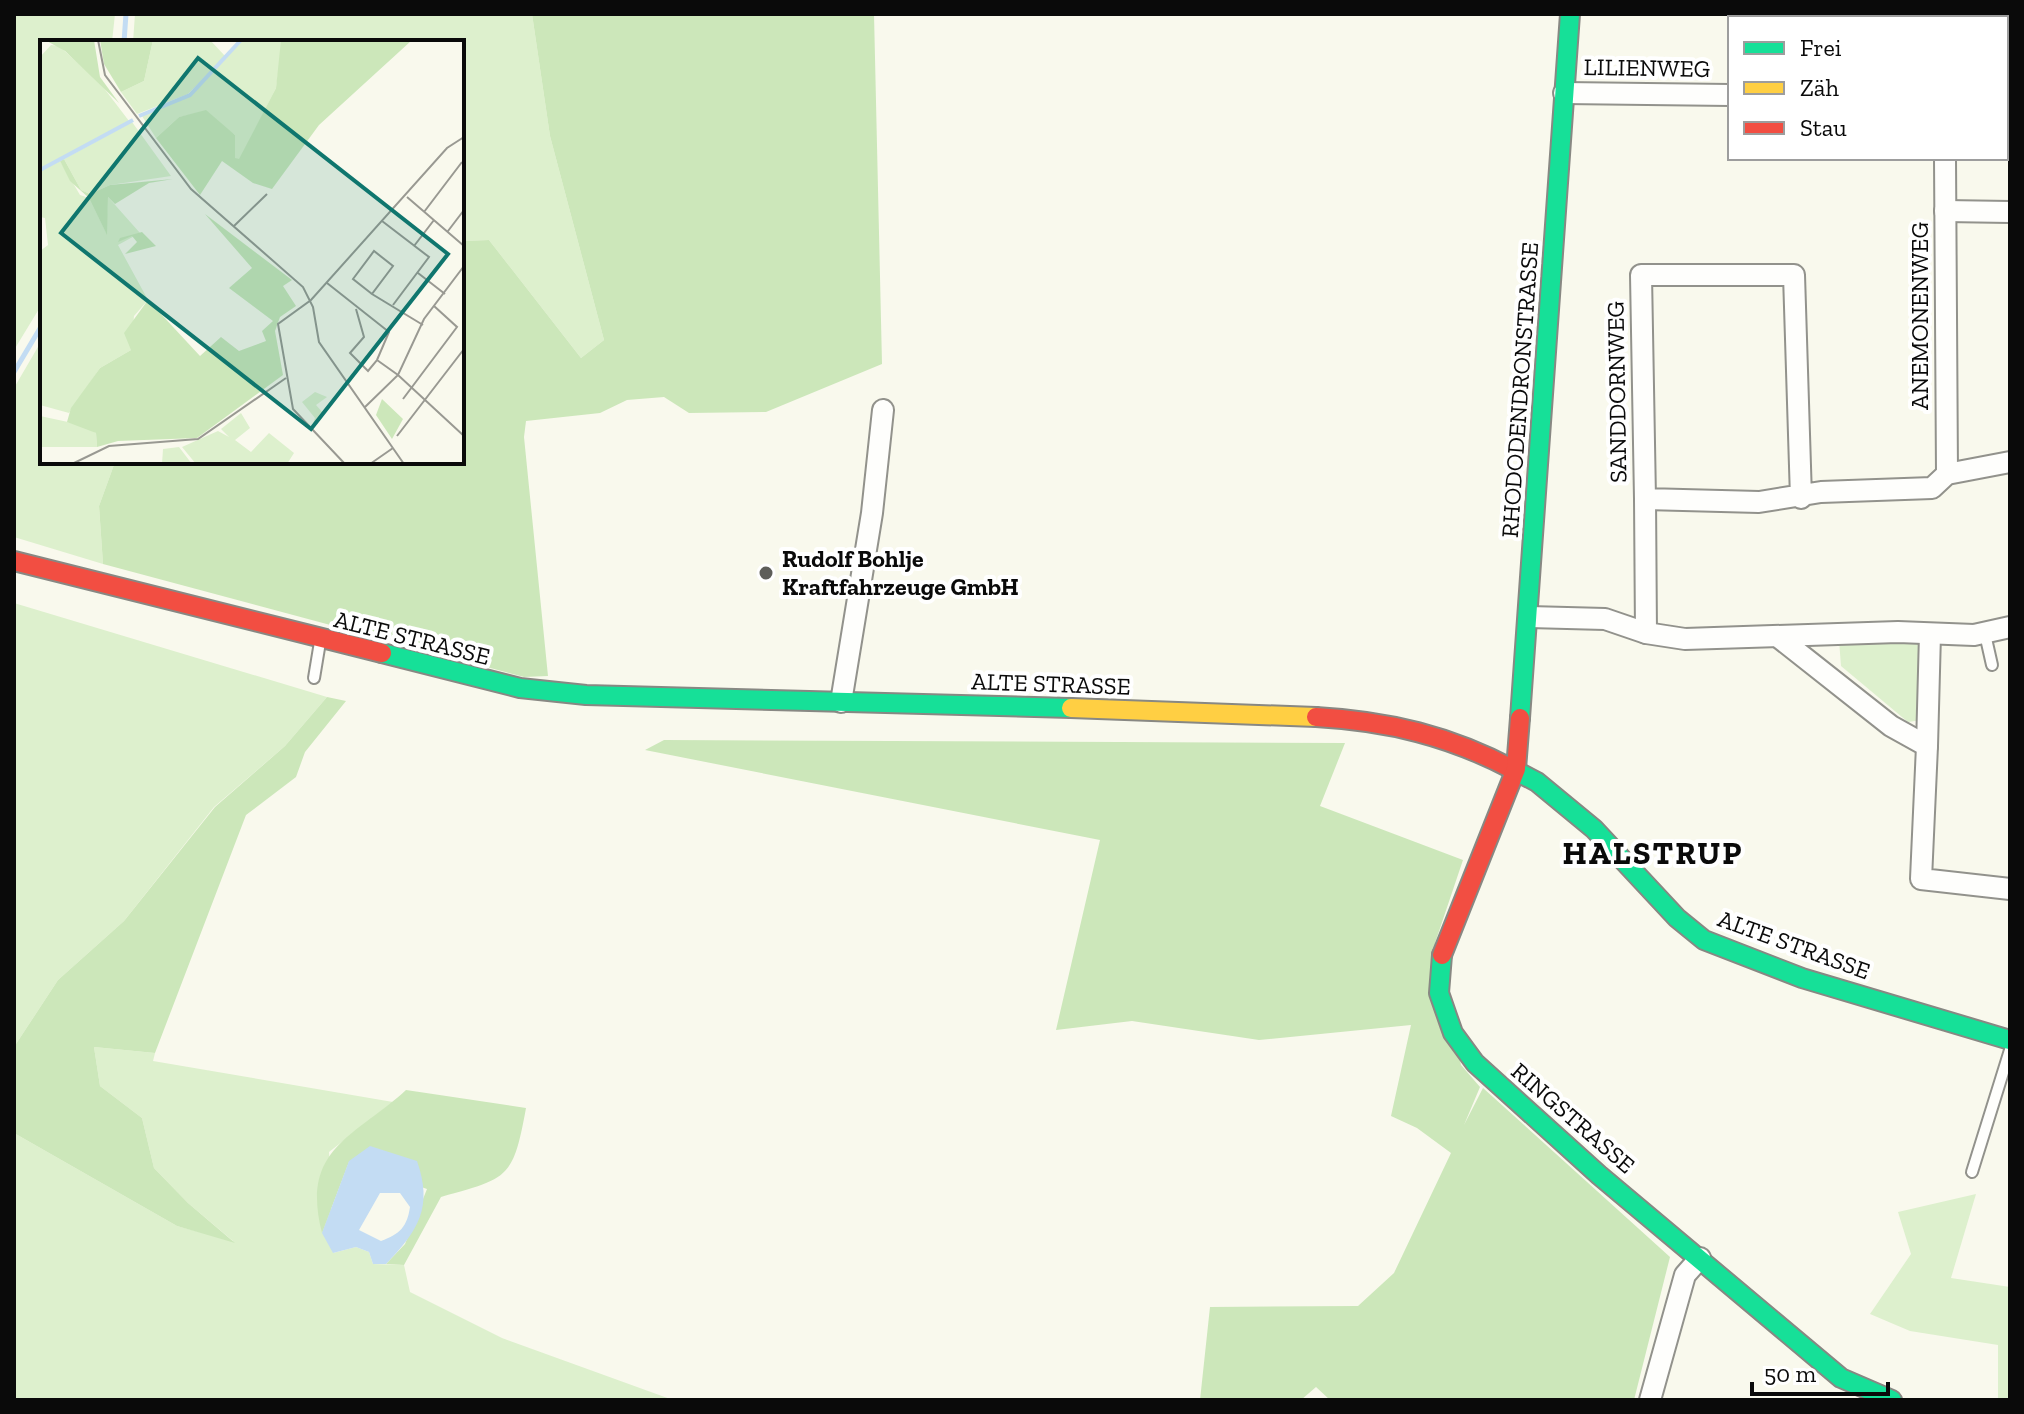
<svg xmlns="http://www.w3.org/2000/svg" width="2024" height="1414" font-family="'Zilla Slab',serif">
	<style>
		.green { fill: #ddf0cd }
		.forest { fill: #cce7ba }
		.water { fill: #c3dcf3; fill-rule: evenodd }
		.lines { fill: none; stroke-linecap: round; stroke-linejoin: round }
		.stream { stroke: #c3dcf3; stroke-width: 5 }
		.lane-casing { stroke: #92928c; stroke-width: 14 }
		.street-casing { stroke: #92928c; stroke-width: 24 }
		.fast-casing { stroke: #888883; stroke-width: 22 }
		.slow-casing { stroke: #888883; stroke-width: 22 }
		.jam-casing { stroke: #888883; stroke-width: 22 }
		.lane { stroke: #fefefc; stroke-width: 10 }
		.street { stroke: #fefefc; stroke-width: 20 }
		.fast { stroke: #16e098; stroke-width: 18 }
		.slow { stroke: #ffcf43; stroke-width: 18 }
		.jam { stroke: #f24e42; stroke-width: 18 }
		.poi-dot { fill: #5e5e59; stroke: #fff; stroke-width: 3 }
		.labels { text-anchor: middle; stroke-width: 8; stroke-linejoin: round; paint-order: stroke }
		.street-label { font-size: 24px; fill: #0a0a0a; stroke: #fff }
		.poi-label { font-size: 24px; font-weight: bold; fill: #0a0a0a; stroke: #fff; text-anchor: start }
		.district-label { font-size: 32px; font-weight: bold; letter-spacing: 2px; fill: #0a0a0a; stroke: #fff }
		.inset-river { fill: none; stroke: #c3dcf3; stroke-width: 4 }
		.inset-road { fill: none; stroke: #999992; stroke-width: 2 }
		.view { fill: #0f766e; fill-opacity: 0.15; stroke: #0f766e; stroke-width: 4 }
		.inset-edge { fill: none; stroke: #0a0a0a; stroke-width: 4 }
	</style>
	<rect width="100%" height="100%" fill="#f9f9ed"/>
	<g class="green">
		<polygon points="14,14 115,14 112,42 42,42 42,304 14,350"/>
		<polygon points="135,14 532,14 550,136 604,340 581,358 489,240 462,241 462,42 133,42"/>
		<polygon points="42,340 42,462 115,462 99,506 103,564 14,537 14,388"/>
		<polygon points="14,603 327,697 285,746 214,807 124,921 58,980 14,1047"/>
		<polygon points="1920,639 1922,720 1908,722 1841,666 1839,640"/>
		<polygon points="94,1047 155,1053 153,1061 393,1102 329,1152 333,1253 356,1247 369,1252 373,1264 404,1265 410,1292 502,1338 673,1400 14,1400 14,1133 177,1226 233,1241 188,1203 154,1168 142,1118 100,1086"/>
		<polygon points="1976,1194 1951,1278 2010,1287 2010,1400 1998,1400 1998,1345 1910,1331 1870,1314 1911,1254 1898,1212"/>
	</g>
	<g class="forest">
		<polygon points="532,14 874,14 882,364 766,412 689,413 664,397 627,400 600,413 526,421 524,437 548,676 524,677 103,564 99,506 115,462 462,462 462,241 489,240 581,358 604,340 550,136"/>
		<polygon points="327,697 346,701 305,752 296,777 246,815 155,1053 94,1047 100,1086 142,1118 154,1168 188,1203 235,1243 177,1226 14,1133 14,1047 58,980 124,921 215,807 285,746"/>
		<polygon points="664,740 1345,743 1320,806 1463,860 1435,943 1461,1065 1480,1087 1464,1125 1483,1088 1670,1257 1634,1400 1330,1400 1316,1387 1301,1400 1200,1400 1210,1307 1358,1306 1394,1273 1451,1153 1417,1128 1391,1116 1411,1025 1259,1040 1132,1021 1056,1030 1100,840 645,750"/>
		<path d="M406 1090 526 1108C513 1180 508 1178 441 1197L404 1265 386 1264 405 1244 427 1189 349 1162 322 1233C300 1148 355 1137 406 1090Z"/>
	</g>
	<path class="water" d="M370 1146 417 1161C433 1207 419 1230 386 1264H373L369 1252 356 1247 333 1253 322 1233 349 1161ZM380 1193H400L410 1207C407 1227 400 1234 381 1241L359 1230Z"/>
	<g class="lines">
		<g class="stream">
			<polyline points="124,42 126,14"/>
			<polyline points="14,372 42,325"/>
		</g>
		<defs>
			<g id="lane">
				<polyline points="1985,634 1992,665"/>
				<polyline points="314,678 320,642"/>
				<polyline points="1972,1172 2010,1050"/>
			</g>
			<g id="street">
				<polyline points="1820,14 1820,18"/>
				<polyline points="1564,93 1730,95"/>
				<polyline points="1945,158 1947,474"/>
				<polyline points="1945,211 2010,212"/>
				<polyline points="1801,498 1794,275 1641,275 1645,499 1759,502 1821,492 1932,488 1947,474 2010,462"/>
				<polyline points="1645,499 1646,633"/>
				<polyline points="1529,617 1605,619 1646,633 1685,639 1898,632 1974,635 2010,627"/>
				<polyline points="1777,636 1891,726 1927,746 1921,879 2010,889"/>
				<polyline points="841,702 872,513 883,410"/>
				<polyline points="1927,746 1930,634"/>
				<polyline points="1650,1400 1685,1275 1700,1258"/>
			</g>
			<g id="fast">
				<polyline points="382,653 520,688 586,695 1071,708"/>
				<polyline points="1520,718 1570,14"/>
				<polyline points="1514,770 1537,782 1594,829 1677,918 1704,940 1802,978 2010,1040"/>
				<polyline points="1442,955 1439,993 1453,1033 1475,1063 1599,1175 1841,1378 1892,1400"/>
			</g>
			<polyline id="slow" points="1071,708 1316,717"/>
			<g id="jam">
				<polyline points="14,561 382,653"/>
				<path d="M1316 717C1388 721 1450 736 1514 770"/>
				<polyline points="1442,955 1516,769 1520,718"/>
			</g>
		</defs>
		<use href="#lane" class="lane-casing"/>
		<use href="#street" class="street-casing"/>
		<use href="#fast" class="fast-casing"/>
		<use href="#slow" class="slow-casing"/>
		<use href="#jam" class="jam-casing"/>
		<use href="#lane" class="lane"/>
		<use href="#street" class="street"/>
		<use href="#fast" class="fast"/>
		<use href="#slow" class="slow"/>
		<use href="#jam" class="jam"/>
	</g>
	<circle class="poi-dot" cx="766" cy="573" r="8"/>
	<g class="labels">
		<g class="street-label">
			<text transform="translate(1647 68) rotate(1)" y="8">LILIENWEG</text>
			<text transform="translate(1920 316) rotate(-90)" y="8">ANEMONENWEG</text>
			<text transform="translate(1520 390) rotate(-86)" y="8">RHODODENDRONSTRASSE</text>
			<text transform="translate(1617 392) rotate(-91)" y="8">SANDDORNWEG</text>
			<text transform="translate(412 638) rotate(14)" y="8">ALTE STRASSE</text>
			<text transform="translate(1051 684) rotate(2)" y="8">ALTE STRASSE</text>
			<text transform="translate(1794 945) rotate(20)" y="8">ALTE STRASSE</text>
			<text transform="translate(1573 1118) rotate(41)" y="8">RINGSTRASSE</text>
		</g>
		<g class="poi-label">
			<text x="782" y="567">Rudolf Bohlje<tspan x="782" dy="28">Kraftfahrzeuge GmbH</tspan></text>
		</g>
		<g class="district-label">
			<text x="1653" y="864">HALSTRUP</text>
		</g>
	</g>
	<g transform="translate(40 40)">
		<rect width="424" height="424" fill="#f9f9ed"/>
		<path d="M113 0H170L185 16 148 54 97 74 81 52 104 41ZM203 0H241L242 6 236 48 200 119H195V95L163 72 139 77 116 98 102 76 151 56ZM11 5 19 6 60 43 89 81 0 129V17ZM92 82 131 136 70 145 50 154 41 150 24 119ZM20 121 40 155 49 158 66 192 68 157 100 193 78 205 108 260 94 276 91 310 60 328 29 373 0 365V211L8 205 5 178 0 177V131ZM275 352 287 357 276 365 283 373 271 389 275 378 262 362ZM201 373 210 388 195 400 211 412 229 393 254 413 247 424H156L142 407 178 391 189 397 181 389ZM0 376 42 385 56 393 57 407H0ZM139 407 152 424H122L123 409Z" fill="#ddf0cd"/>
		<path d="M5 0H54L60 37 79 63 25 11ZM60 0H113L104 41 81 52 64 24ZM241 0 371 1 279 85 232 149 213 143 182 121 160 155 116 98 139 77 166 70 195 95V118L199 119 236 48ZM24 119 41 150 50 154 70 145 133 139 109 143 75 164 68 157 67 195 49 158 30 141 20 121ZM165 174 252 240 243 246 256 266 240 277 235 291 243 335 157 398 78 401 57 407 56 393 27 382 31 368 60 328 91 310 84 293 108 260 160 316 181 297 199 311 226 301 222 291 233 281 189 248 212 228ZM102 192 116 206 85 214 97 202 92 196 78 202 80 198ZM342 359 363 379 352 399 336 375Z" fill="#cce7ba"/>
		<path class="inset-river" d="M99 76 150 55 201 0M0 130 93 80"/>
		<path class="inset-road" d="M58 0 65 35 151 149 263 247 273 267 279 302 364 424M367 157 424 206M384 172 422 122M342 181 389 217 353 265M194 186 227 154M408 191 424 170M374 206 394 180M378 233 405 254M287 243 349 292 337 320M332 254 313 239 334 211 353 226 332 254 383 285M316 269 324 297 310 313 328 331 337 320 358 335 424 396M348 291 363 270M363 359 417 287 394 266M324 368 358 335 384 279 424 226M357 396 424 309M32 424 69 406 158 399 246 338M305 424 253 369 238 284 271 260 407 108 424 97M330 424 353 408"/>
		<path class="view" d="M158 18 408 214 271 389 21 193Z"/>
		<rect width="424" height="424" class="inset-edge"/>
	</g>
	<rect width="2024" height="1414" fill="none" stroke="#0a0a0a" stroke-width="32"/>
	<rect x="1728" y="16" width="280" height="144" fill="#ffffff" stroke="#9d9d9d" stroke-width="2"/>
	<rect x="1744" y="42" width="40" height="12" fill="#16e098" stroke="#9d9d9d" stroke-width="2"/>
	<text x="1800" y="56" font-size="24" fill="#0a0a0a">Frei</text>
	<rect x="1744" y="82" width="40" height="12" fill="#ffcf43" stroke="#9d9d9d" stroke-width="2"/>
	<text x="1800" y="96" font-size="24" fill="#0a0a0a">Zäh</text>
	<rect x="1744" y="122" width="40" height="12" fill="#f24e42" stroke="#9d9d9d" stroke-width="2"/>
	<text x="1800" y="136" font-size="24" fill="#0a0a0a">Stau</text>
	<path d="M1752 1382v12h136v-12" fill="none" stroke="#0a0a0a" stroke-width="4"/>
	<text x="1764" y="1382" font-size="24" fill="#0a0a0a" stroke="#ffffff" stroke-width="6" paint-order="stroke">50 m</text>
</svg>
